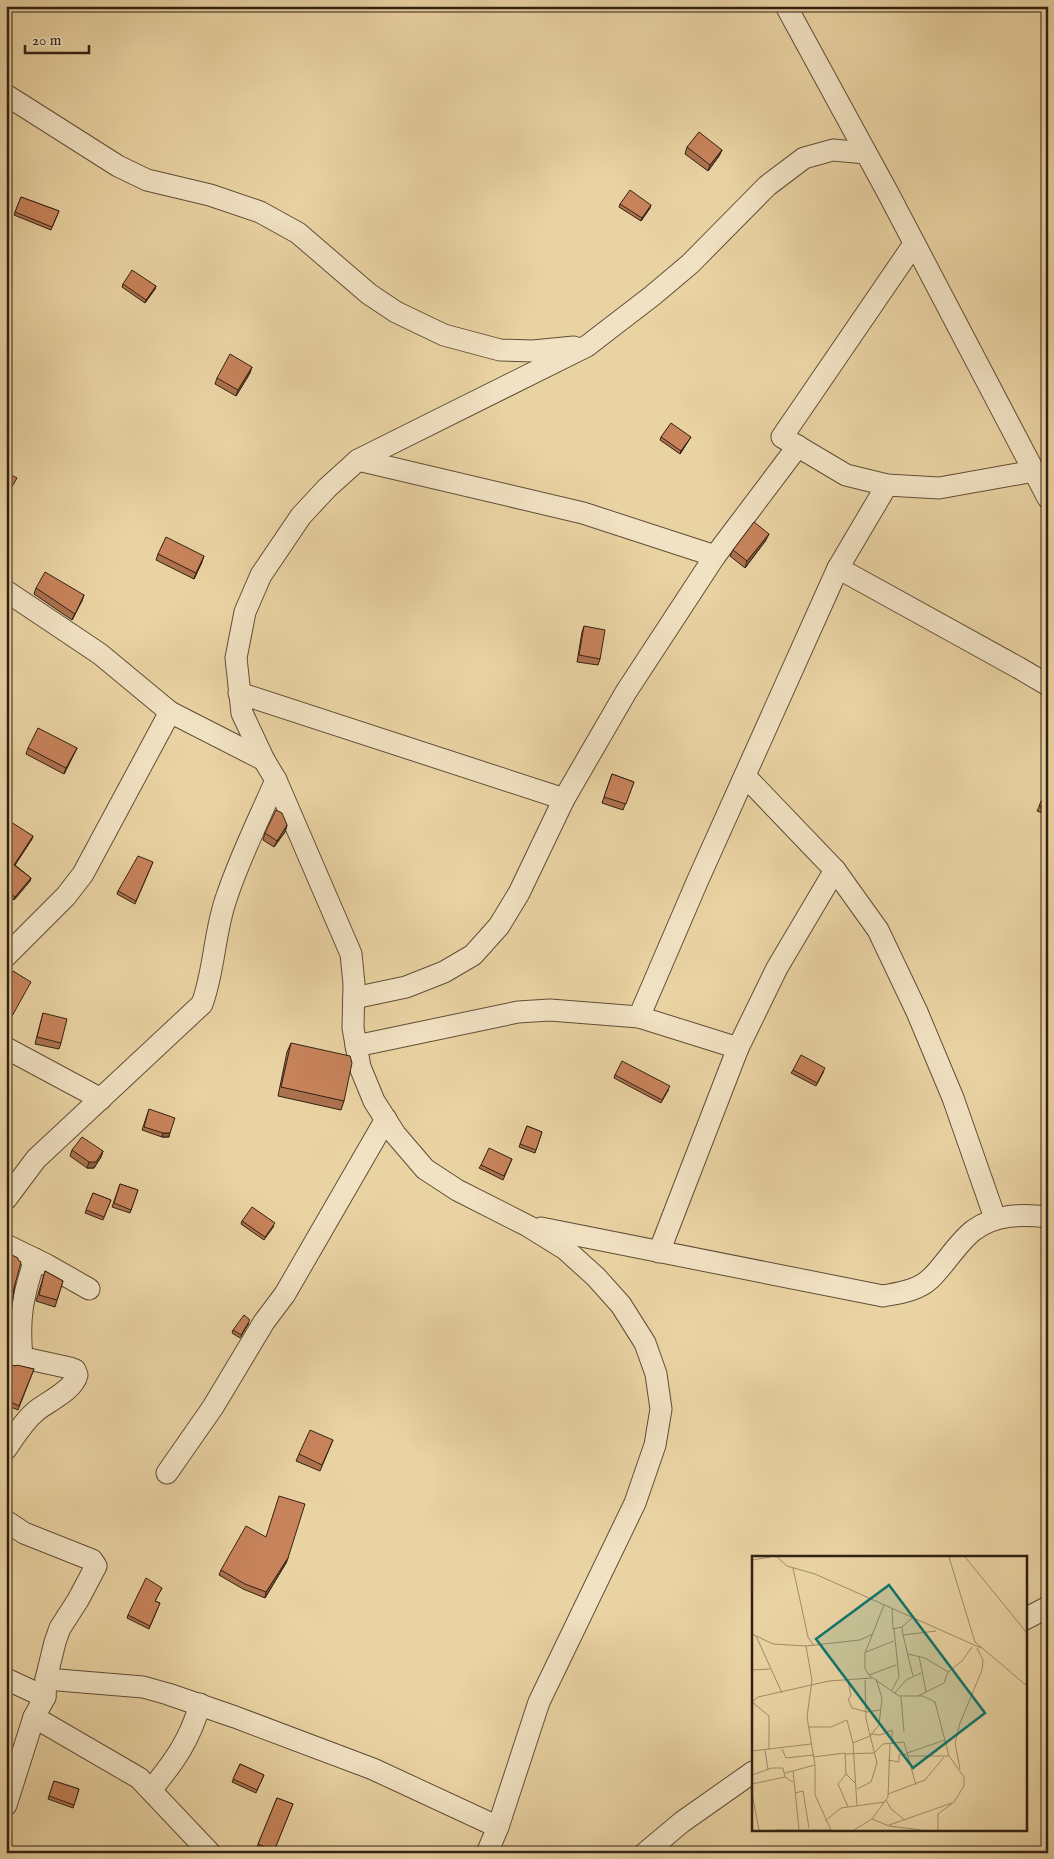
<svg xmlns="http://www.w3.org/2000/svg" width="1054" height="1859" font-family="'IM FELL English',serif">
	<style>
		.lines { fill: none; stroke-linecap: round; stroke-linejoin: round }
		.minor-casing { stroke: #604e36; stroke-width: 23 }
		.minor { stroke: #f1e2c3; stroke-width: 21 }
		.wall { fill: #ac714e; stroke: #322112 }
		.shaded-wall { fill: #8c5c40; stroke: #322112 }
		.building { fill: #c8835b; stroke: #322112 }
		.inset-road { fill: none; stroke: #a08c69; stroke-width: 1 }
		.view { fill: #0f766e; fill-opacity: 0.15; stroke: #0f766e; stroke-width: 2.5 }
		.inset-edge { fill: none; stroke: #322112; stroke-width: 2.5 }
	</style>
	<rect width="100%" height="100%" fill="#ead3a3"/>
	<filter id="stains"><feTurbulence type="fractalNoise" baseFrequency=".004" numOctaves="4"/><feColorMatrix values="0 0 0 0 .2 0 0 0 0 .09 0 0 0 0 .02 0 0 0 .5 -.17"/></filter>
	<radialGradient id="worn" r=".72"><stop offset=".6" stop-color="#630" stop-opacity="0"/><stop offset="1" stop-color="#630" stop-opacity=".3"/></radialGradient>
	<g class="lines">
		<defs>
			<g id="minor">
				<polyline points="786,6 888,193 1048,498"/>
				<polyline points="6,95 118,166 147,180 210,195 260,212 298,233 369,294 396,312 444,335 500,350 533,351 574,347"/>
				<polyline points="914,244 782,437 846,475 887,485 939,488 1034,471"/>
				<polyline points="358,460 583,513 715,556"/>
				<polyline points="887,485 838,568 1019,668 1048,685"/>
				<polyline points="6,591 100,654 170,712 264,760"/>
				<polyline points="239,693 564,799"/>
				<polyline points="745,776 835,870 878,930 917,1012 953,1098 995,1218"/>
				<polyline points="6,956 66,896 83,874 170,712"/>
				<polyline points="354,998 406,987 444,972 473,955 499,926 519,893 564,799 626,692 715,556 798,446"/>
				<polyline points="639,1017 697,882 838,568"/>
				<polyline points="356,1046 518,1012 550,1010 639,1017 738,1048"/>
				<polyline points="6,1048 101,1099"/>
				<path d="M6 1199 36 1159 202 1004C215 969 214 931 227 896 240 857 259 819 276 780"/>
				<path d="M541 1228 883 1296C899 1293 917 1291 930 1279 945 1265 957 1243 974 1230 996 1214 1022 1214 1048 1217"/>
				<polyline points="6,1245 47,1265 89,1289"/>
				<polyline points="659,1252 738,1048 777,968 835,870"/>
				<path d="M6 1354 70 1368 75 1370 77 1375C74 1390 47 1402 36 1411 23 1422 15 1436 6 1449"/>
				<path d="M22 1357C18 1317 23 1296 35 1259"/>
				<polyline points="167,1473 213,1407 264,1322 285,1294 386,1119"/>
				<polyline points="6,1521 24,1533 92,1560 96,1566 78,1600 60,1628 55,1642 46,1679 45,1697 34,1717 6,1805"/>
				<polyline points="1025,1619 1048,1607"/>
				<polyline points="6,1679 45,1697"/>
				<polyline points="46,1679 143,1687 168,1694 235,1717 373,1769 498,1827"/>
				<polyline points="34,1717 139,1778 210,1853"/>
				<path d="M151 1790C174 1762 190 1740 200 1704"/>
				<polyline points="487,1853 498,1827 539,1702 635,1503 655,1445 661,1409 656,1374 645,1343 621,1305 596,1277 565,1249 528,1226 457,1190 425,1169 395,1134 374,1101 360,1067 353,1028 354,984 351,954 276,780 264,760 242,713 236,658 245,612 261,575 301,516 327,488 358,460 587,346 652,296 690,264 767,186 804,158 833,150 866,153"/>
				<polyline points="645,1853 682,1822 753,1772"/>
			</g>
		</defs>
		<use href="#minor" class="minor-casing"/>
		<use href="#minor" class="minor"/>
	</g>
	<g class="wall">
		<polygon points="687,147 722,150 719,156 708,171 685,154"/>
		<polygon points="21,197 59,211 51,230 14,215"/>
		<polygon points="620,204 650,208 641,221 619,207"/>
		<polygon points="123,284 156,286 155,289 145,303 122,287"/>
		<polygon points="250,373 236,396 215,384 217,378"/>
		<polygon points="661,437 689,440 680,454 660,440"/>
		<polygon points="766,540 745,568 730,556 733,550"/>
		<polygon points="158,554 202,562 194,579 156,560"/>
		<polygon points="36,588 84,595 72,620 34,594"/>
		<polygon points="584,626 600,659 598,665 577,662 582,632"/>
		<polygon points="28,748 77,748 64,774 26,754"/>
		<polygon points="612,774 634,782 623,810 602,803"/>
		<polygon points="1048,789 1048,815 1037,811"/>
		<polygon points="287,825 285,832 274,847 263,840 265,833"/>
		<polygon points="6,830 32,839 15,865 31,878 30,881 14,900 6,894"/>
		<polygon points="153,862 135,904 117,894 118,891"/>
		<polygon points="43,1013 61,1043 59,1049 35,1044"/>
		<polygon points="291,1043 344,1101 341,1110 278,1096 287,1052"/>
		<polygon points="793,1070 824,1071 816,1086 791,1073"/>
		<polygon points="615,1075 669,1089 661,1103 614,1078"/>
		<polygon points="149,1109 169,1137 162,1137 142,1130"/>
		<polygon points="527,1126 542,1132 535,1153 519,1147"/>
		<polygon points="72,1150 103,1151 101,1157 94,1168 87,1168 70,1156"/>
		<polygon points="512,1159 503,1180 479,1168 481,1165"/>
		<polygon points="120,1184 138,1190 130,1213 112,1207"/>
		<polygon points="93,1193 111,1200 103,1220 85,1213"/>
		<polygon points="242,1221 274,1226 264,1240 241,1224"/>
		<polygon points="6,1252 18,1260 10,1322 8,1327 6,1327"/>
		<polygon points="45,1271 63,1281 55,1307 36,1301"/>
		<polygon points="249,1323 240,1338 232,1333 233,1330"/>
		<polygon points="6,1364 16,1366 34,1369 18,1410 6,1405"/>
		<polygon points="333,1440 320,1471 296,1461 299,1454"/>
		<polygon points="288,1558 286,1563 265,1598 243,1589 219,1575 221,1570"/>
		<polygon points="162,1588 155,1601 160,1603 149,1629 127,1618 128,1615"/>
		<polygon points="240,1764 264,1775 256,1793 232,1782"/>
		<polygon points="54,1781 79,1789 73,1808 48,1799"/>
		<polygon points="277,1798 293,1804 273,1853 269,1853 257,1847"/>
	</g>
	<g class="shaded-wall">
		<polygon points="722,150 719,156 708,171 710,165"/>
		<polygon points="651,205 650,208 641,221 642,218"/>
		<polygon points="156,286 155,289 145,303 146,300"/>
		<polygon points="252,367 250,373 236,396 238,390"/>
		<polygon points="691,437 689,440 680,454 681,451"/>
		<polygon points="769,534 766,540 745,568 747,561"/>
		<polygon points="204,556 202,562 194,579 196,573"/>
		<polygon points="84,595 82,601 72,620 75,614"/>
		<polygon points="77,748 64,774 66,768"/>
		<polygon points="287,825 285,832 274,847 277,841"/>
		<polygon points="33,836 32,839 13,868 14,865"/>
		<polygon points="31,878 30,881 14,900 15,897"/>
		<polygon points="163,1133 170,1133 169,1137 162,1137"/>
		<polygon points="103,1151 101,1157 94,1168 87,1168 89,1162"/>
		<polygon points="288,1558 286,1563 265,1598 266,1592"/>
	</g>
	<g class="building">
		<polygon points="699,132 722,150 710,165 687,147"/>
		<polygon points="630,190 651,205 642,218 620,204"/>
		<polygon points="21,197 59,211 52,227 15,212"/>
		<polygon points="132,270 156,286 146,300 123,284"/>
		<polygon points="230,354 252,367 238,390 217,378"/>
		<polygon points="671,423 691,437 681,451 661,437"/>
		<polygon points="6,472 17,478 9,492 6,491"/>
		<polygon points="754,522 769,534 747,561 733,550"/>
		<polygon points="166,537 204,556 196,573 158,554"/>
		<polygon points="45,572 84,595 75,614 36,588"/>
		<polygon points="584,626 605,630 600,659 579,655"/>
		<polygon points="38,728 77,748 66,768 28,748"/>
		<polygon points="612,774 634,782 626,804 604,797"/>
		<polygon points="1047,789 1048,789 1048,809 1039,806"/>
		<polygon points="276,810 282,813 287,825 277,841 265,833"/>
		<polygon points="11,822 33,836 14,865 31,878 15,897 6,890 6,830"/>
		<polygon points="138,856 153,862 136,901 118,891"/>
		<polygon points="13,971 31,982 6,1027 6,984"/>
		<polygon points="43,1013 67,1019 61,1043 37,1037"/>
		<polygon points="291,1043 350,1056 352,1063 344,1101 281,1087"/>
		<polygon points="801,1055 825,1068 817,1083 793,1070"/>
		<polygon points="622,1061 670,1086 662,1100 615,1075"/>
		<polygon points="149,1109 175,1118 170,1133 163,1133 144,1127"/>
		<polygon points="527,1126 542,1132 536,1150 520,1144"/>
		<polygon points="82,1137 103,1151 96,1162 89,1162 72,1150"/>
		<polygon points="489,1148 512,1159 504,1176 481,1165"/>
		<polygon points="120,1184 138,1190 131,1210 114,1203"/>
		<polygon points="93,1193 111,1200 104,1217 86,1210"/>
		<polygon points="252,1207 275,1223 265,1237 242,1221"/>
		<polygon points="6,1252 18,1258 18,1260 21,1262 14,1288 10,1322 6,1321"/>
		<polygon points="45,1271 63,1281 57,1300 39,1295"/>
		<polygon points="244,1315 250,1320 241,1335 233,1330"/>
		<polygon points="6,1364 16,1366 17,1365 34,1369 19,1406 6,1400"/>
		<polygon points="310,1430 333,1440 322,1465 299,1454"/>
		<polygon points="279,1496 305,1504 288,1558 266,1592 245,1584 221,1570 246,1526 266,1537"/>
		<polygon points="146,1578 162,1588 155,1601 160,1603 150,1626 128,1615"/>
		<polygon points="240,1764 264,1775 257,1790 233,1779"/>
		<polygon points="54,1781 79,1789 74,1805 49,1796"/>
		<polygon points="277,1798 293,1804 274,1851 258,1844"/>
	</g>
	<g transform="translate(752 1556)">
		<rect width="275" height="275" fill="#ead3a3"/>
		<path class="inset-road" d="M25 1 35 10 63 18 229 92M197 1 223 86 275 130M213 1 275 77M0 4 18 1M41 12 56 81 62 90M132 49 113 97V113L118 120 147 140H171L183 146 197 200 212 221V230L202 246 186 258V274M140 53 141 73 150 71 160 62M150 71 151 79 184 75M0 78 21 88 54 90 108 84 121 78M151 79 161 120M4 80 30 137M54 90 60 124 55 161 63 209V239L79 274M114 96 142 85M156 98 173 102 196 116M167 100 174 136M0 114 18 113M117 119 144 109M96 124 99 140 96 143 100 152 115 156 128 154M140 134 147 121 142 73M143 137 154 124 169 117M166 140 192 127 196 116 210 105 220 91M149 141 152 176M0 146 6 141 77 125 120 122M0 146 17 160V194M57 171H79L95 164 101 187 105 250M119 178 128 179 140 174V188M101 187 118 180 127 169 130 142 124 123M30 193 34 202 61 199M13 194 16 214M0 195 59 188M155 197 193 184M93 198 122 197 131 188 152 186 164 229M156 200H197M61 201 93 197 94 218 104 228M136 204 147 206V199L155 198M208 213 203 187 208 167 230 114 231 104 225 92M41 215 47 273M33 217 63 209M94 218 86 228 96 251M0 219 20 212H31L33 221 41 226M0 228 33 221M105 233 119 226 125 207 114 163 113 124M0 237 7 274M43 237 51 235 57 272M136 238 173 224 192 201M134 244 139 253 153 264M120 263 136 241 138 188M73 265 89 252 133 246M137 269 200 247M23 274H79M102 274 120 263 137 270 169 274"/>
		<path class="view" d="M137 29 233 157 161 212 64 83Z"/>
		<rect width="275" height="275" class="inset-edge"/>
	</g>
	<rect width="1054" height="1859" fill="none" stroke="#ead3a3" stroke-width="25"/>
	<rect x="8" y="8" width="1039" height="1844" fill="none" stroke="#322112" stroke-width="2.5"/>
	<rect x="12" y="12" width="1029" height="1834" fill="none" stroke="#322112"/>
	<path d="M25 45v8h64v-8" fill="none" stroke="#322112" stroke-width="2.5"/>
	<text x="32" y="45" font-size="15" fill="#322112" stroke="#f1e2c3" stroke-width="4" paint-order="stroke">20 m</text>
	<rect width="100%" height="100%" filter="url(#stains)"/>
	<rect width="100%" height="100%" fill="url(#worn)"/>
</svg>
